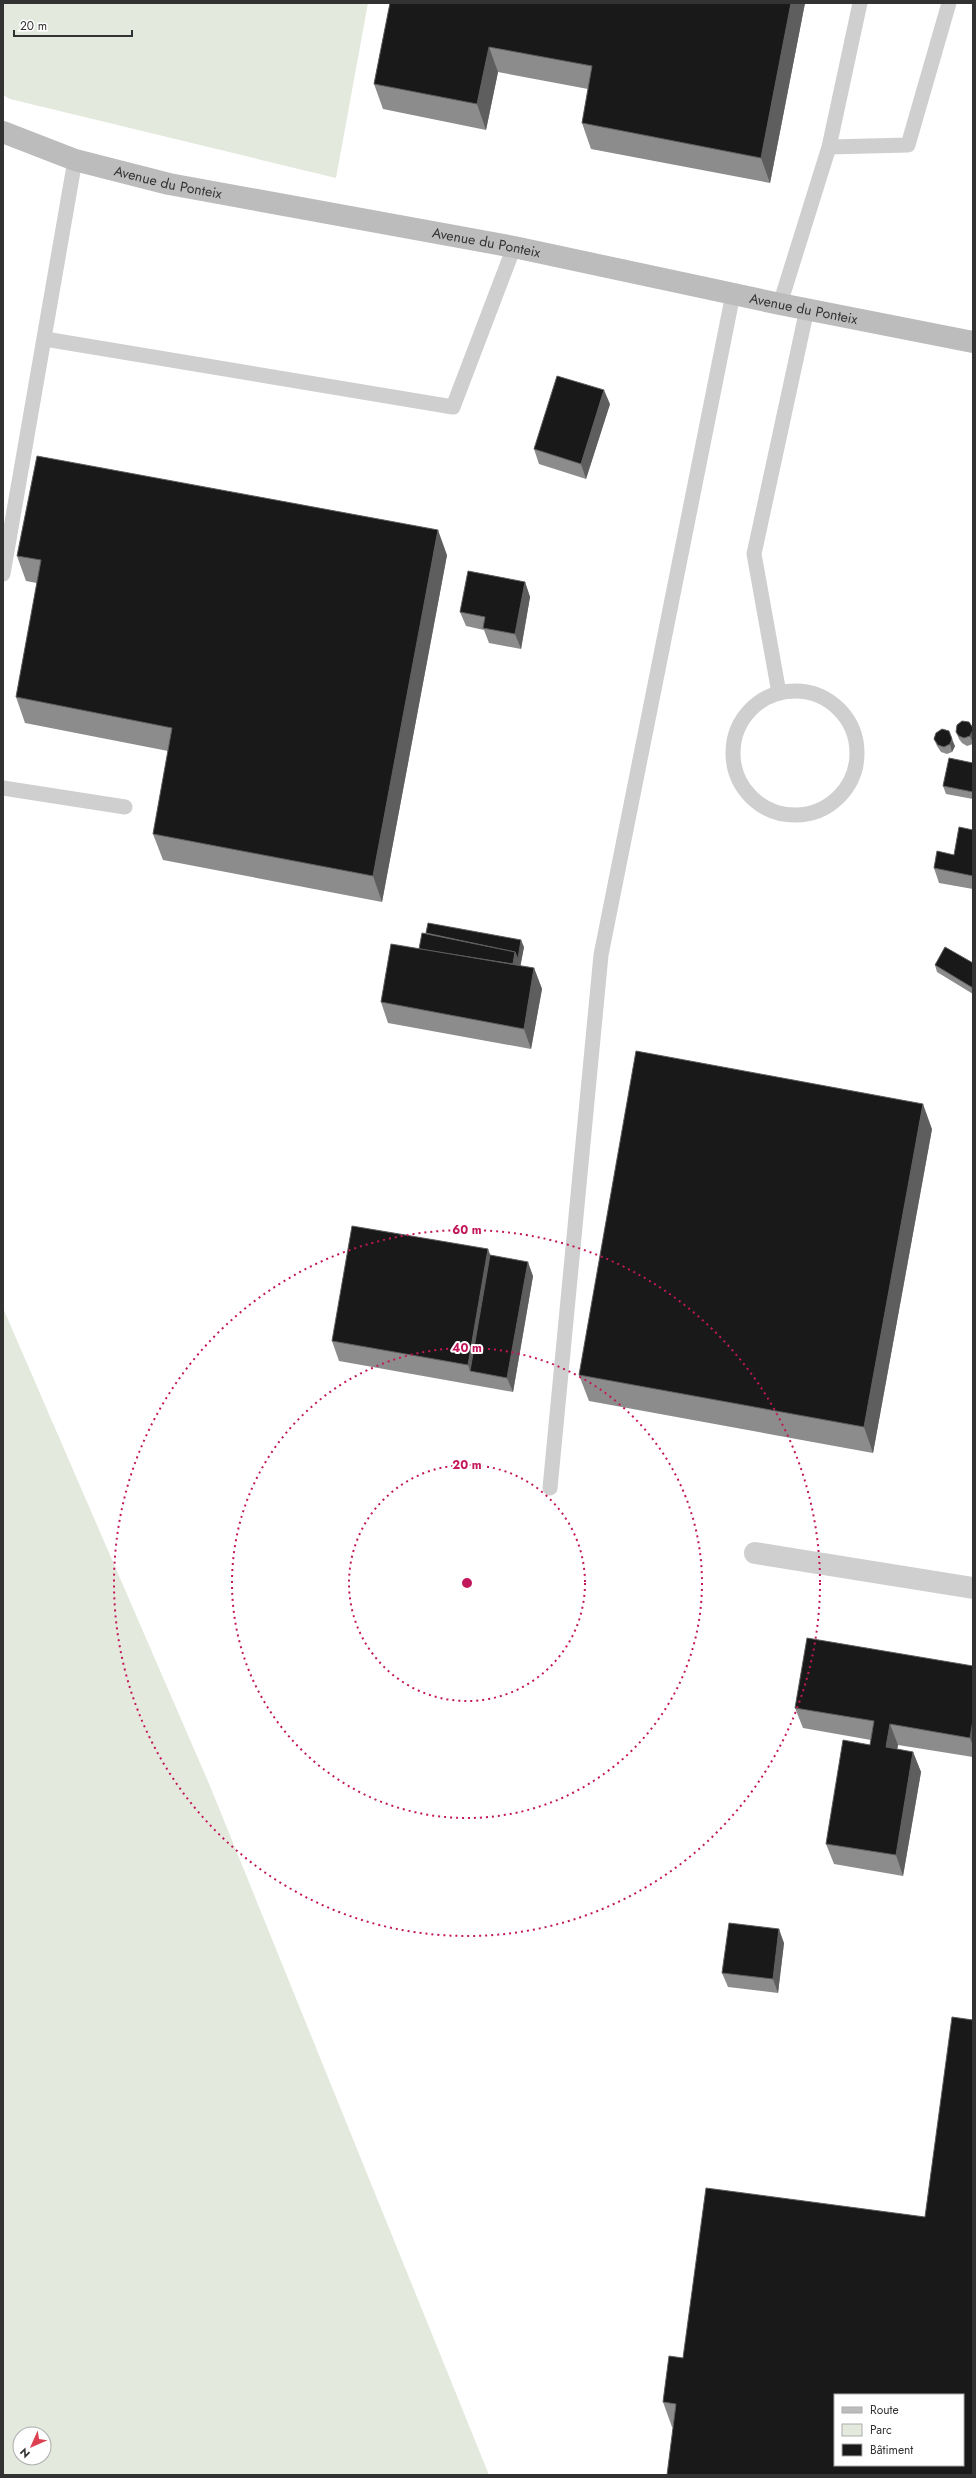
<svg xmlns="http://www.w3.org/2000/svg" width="976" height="2478" font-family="Jost,sans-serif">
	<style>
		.green { fill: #e3e9dc; fill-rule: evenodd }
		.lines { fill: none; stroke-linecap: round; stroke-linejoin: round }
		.lane { stroke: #cfcfcf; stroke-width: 15 }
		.street { stroke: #cfcfcf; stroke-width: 22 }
		.secondary { stroke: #bcbcbc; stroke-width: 22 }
		.wall { fill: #8c8c8c }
		.shaded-wall { fill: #5e5e5e }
		.building { fill: #191919; stroke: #5e5e5e; fill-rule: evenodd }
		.ring { fill: none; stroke: #c2185b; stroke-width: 2; stroke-dasharray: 2 4 }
		.labels { text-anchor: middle; stroke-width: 4; stroke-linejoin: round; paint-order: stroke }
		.street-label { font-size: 14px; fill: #323232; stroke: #fff }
		.centre { fill: #c2185b; stroke: #fff; stroke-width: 2 }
		.ring-label { font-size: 12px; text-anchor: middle; font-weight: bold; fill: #c2185b; stroke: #fff; stroke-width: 4; stroke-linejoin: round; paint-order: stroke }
	</style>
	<rect width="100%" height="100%" fill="#fff"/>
	<g class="green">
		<polygon points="3,3 368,3 336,178 10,99 3,95"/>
		<path d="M3 1308 210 1786 489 2475H3ZM20 2434H44V2458H20Z"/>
	</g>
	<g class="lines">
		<g class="lane">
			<polyline points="829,147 908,145 949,3"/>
			<polyline points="780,304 829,147 860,3"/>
			<polyline points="45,339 453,407 514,247"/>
			<polyline points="3,574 75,160"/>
			<circle cx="795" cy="753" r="62"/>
			<polyline points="779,693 754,554 807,309"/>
			<polyline points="3,788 125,807"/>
			<polyline points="550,1488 601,955 733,294"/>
		</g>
		<polyline class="street" points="755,1553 973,1588"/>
		<path class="secondary" id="s1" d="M3 132 75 160 169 184 514 247 780 304 973 342"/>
	</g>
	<g class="wall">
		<polygon points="390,3 805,3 770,183 591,149 582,123 588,89 498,72 486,130 383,109 374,84"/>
		<polygon points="610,404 586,479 539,464 534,449"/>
		<polygon points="447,555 382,902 163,860 153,834 168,751 25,723 16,697 37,583 26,581 17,556"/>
		<polygon points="525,582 530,597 521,649 489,643 484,630 466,626 460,612"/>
		<polygon points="973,728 973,744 967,746 962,743 959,739 956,732"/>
		<polygon points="936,733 955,746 952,752 947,754 941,752 937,746 934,739"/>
		<polygon points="973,763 973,799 946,794 943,786"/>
		<polygon points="973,830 973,889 939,883 934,868 954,855"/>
		<polygon points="524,947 520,966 534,968 542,989 531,1049 388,1023 381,1002 419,949"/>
		<polygon points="973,963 973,994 937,972 935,965"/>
		<polygon points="932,1129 873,1453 589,1401 579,1375"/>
		<polygon points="490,1255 533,1276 513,1392 339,1361 332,1341"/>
		<polygon points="973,1666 973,1757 898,1745 897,1749 913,1752 921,1772 903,1876 834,1864 826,1844 870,1745 871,1740 803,1728 795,1708"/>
		<polygon points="784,1943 778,1993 728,1987 722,1973"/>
		<polygon points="669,2356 973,2475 672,2427 663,2402"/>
	</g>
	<g class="shaded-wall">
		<polygon points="791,3 805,3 770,183 761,158"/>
		<polygon points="489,47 498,72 486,130 477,104"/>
		<polygon points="604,390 610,404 586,479 581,464"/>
		<polygon points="438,530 447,555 382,902 373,876"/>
		<polygon points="525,582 530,597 521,649 515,634"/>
		<polygon points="973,730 973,743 970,736"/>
		<polygon points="952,739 955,746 952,752 950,744"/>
		<polygon points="521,940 524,947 517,984 512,970 515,952"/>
		<polygon points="534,968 542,989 531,1049 524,1029"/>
		<polygon points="923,1104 932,1129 873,1453 864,1427"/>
		<polygon points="488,1249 496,1270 470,1371 468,1365"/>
		<polygon points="528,1262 533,1276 513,1392 507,1378"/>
		<polygon points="973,1720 973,1746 970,1738"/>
		<polygon points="890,1724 898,1745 894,1768 886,1747"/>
		<polygon points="913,1752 921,1772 903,1876 896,1855"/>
		<polygon points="779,1929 784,1943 778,1993 773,1979"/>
	</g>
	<g class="building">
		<polygon points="390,3 791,3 761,158 582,123 592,66 489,47 477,104 374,84"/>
		<polygon points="557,376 604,390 581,464 534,449"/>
		<polygon points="37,456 438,530 373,876 153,834 172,728 16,697 41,560 17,556"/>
		<polygon points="468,571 525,582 515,634 483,628 485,617 460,612"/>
		<polygon points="962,721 969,722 973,728 973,730 970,736 964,738 959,736 956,732 957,725"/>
		<polygon points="942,729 949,731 952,739 950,744 944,747 938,745 934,739 936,733"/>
		<polygon points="949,758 973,763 973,792 943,786"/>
		<polygon points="959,827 973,830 973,876 934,868 937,851 954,855"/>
		<polygon points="428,923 521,940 518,959 515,952 426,933"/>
		<polygon points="422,933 515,952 513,964 419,949"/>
		<polygon points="391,944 534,968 524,1029 381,1002"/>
		<polygon points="945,947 973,963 973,988 935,965"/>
		<polygon points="636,1051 923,1104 864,1427 579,1375"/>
		<polygon points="352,1226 488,1249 468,1365 332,1341"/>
		<polygon points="490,1255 528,1262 507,1378 470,1371"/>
		<polygon points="807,1638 973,1666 973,1720 970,1738 890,1724 886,1747 913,1752 896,1855 826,1844 843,1740 870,1745 874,1721 795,1708"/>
		<polygon points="729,1923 779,1929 773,1979 722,1973"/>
		<path d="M952 2017 973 2020V2475H667L676 2404 663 2402 669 2356 683 2358 706 2188 925 2217ZM835 2395H963V2465H835Z"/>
	</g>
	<g class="ring">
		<circle cx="467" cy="1583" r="118"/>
		<circle cx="467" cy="1583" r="235"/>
		<circle cx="467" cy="1583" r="353"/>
	</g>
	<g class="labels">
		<g class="street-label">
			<text dy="5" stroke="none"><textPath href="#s1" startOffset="173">Avenue du Ponteix</textPath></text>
			<text dy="5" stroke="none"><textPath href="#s1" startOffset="497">Avenue du Ponteix</textPath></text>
			<text dy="5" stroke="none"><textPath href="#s1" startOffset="821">Avenue du Ponteix</textPath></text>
		</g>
	</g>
	<circle cx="467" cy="1583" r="6" class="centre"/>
	<g class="ring-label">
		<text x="467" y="1234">60 m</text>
		<text x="467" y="1352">40 m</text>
		<text x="467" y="1469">20 m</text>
	</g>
	<rect width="976" height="2478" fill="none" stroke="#323232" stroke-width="8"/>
	<rect x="834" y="2394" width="130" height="72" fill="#ffffff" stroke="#adadad"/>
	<rect x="842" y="2407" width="20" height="6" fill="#bcbcbc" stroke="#adadad"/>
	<text x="870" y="2414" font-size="12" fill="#323232">Route</text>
	<rect x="842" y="2424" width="20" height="12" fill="#e3e9dc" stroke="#adadad"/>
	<text x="870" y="2434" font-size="12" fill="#323232">Parc</text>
	<rect x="842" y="2444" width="20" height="12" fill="#191919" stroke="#adadad"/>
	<text x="870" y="2454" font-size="12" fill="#323232">Bâtiment</text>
	<g transform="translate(32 2446) rotate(225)"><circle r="19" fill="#ffffff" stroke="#adadad"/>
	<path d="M0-3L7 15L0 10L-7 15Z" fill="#dd4051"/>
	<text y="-6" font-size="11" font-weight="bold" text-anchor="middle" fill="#323232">N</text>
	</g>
	<path d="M14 30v6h118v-6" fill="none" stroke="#323232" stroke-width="2"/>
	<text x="20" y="30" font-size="12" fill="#323232" stroke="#ffffff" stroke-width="3" paint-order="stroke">20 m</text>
</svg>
